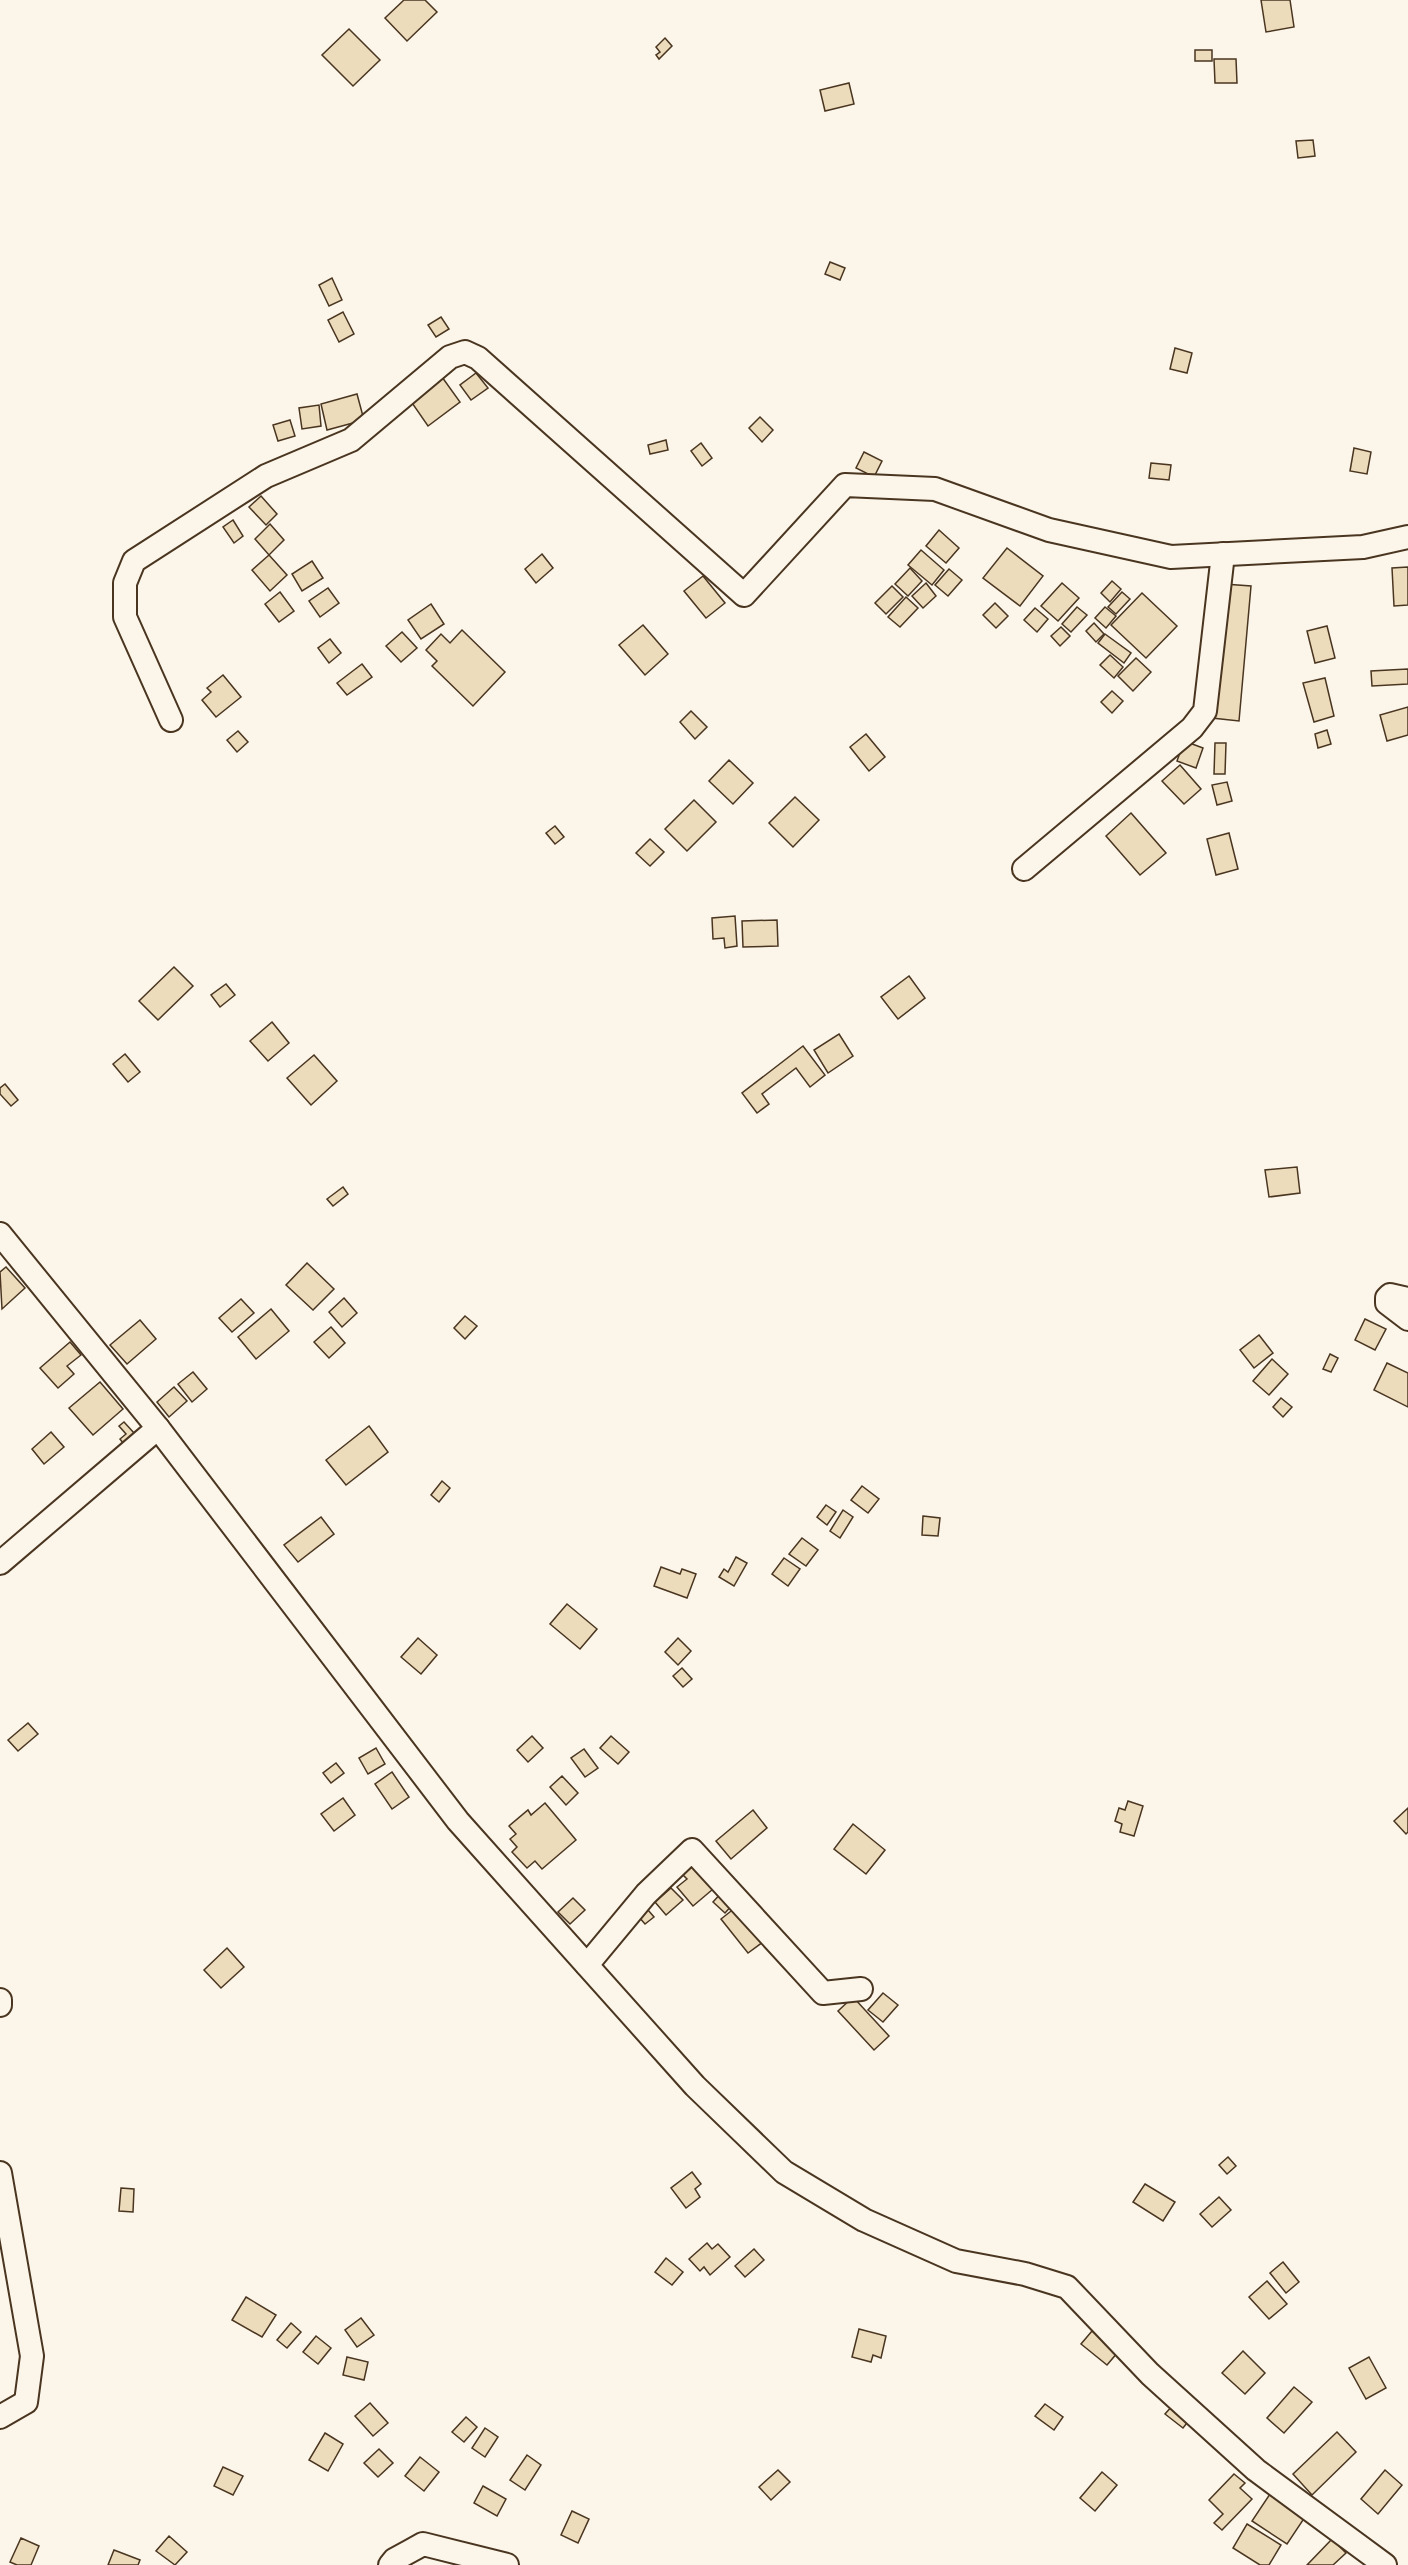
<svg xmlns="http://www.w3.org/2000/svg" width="1408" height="2565" font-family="Figtree,sans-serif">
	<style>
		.building { fill: #ecdcbc; stroke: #4a3520; stroke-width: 1.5 }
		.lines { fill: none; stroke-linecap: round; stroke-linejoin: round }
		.minor-casing { stroke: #4a3520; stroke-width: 26 }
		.minor { stroke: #fbf6e9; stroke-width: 22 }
	</style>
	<rect width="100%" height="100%" fill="#fbf6e9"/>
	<g class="building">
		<polygon points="404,0 425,0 437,12 407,41 385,18"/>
		<polygon points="1261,0 1290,0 1294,27 1266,32"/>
		<polygon points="349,29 380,60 353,86 322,55"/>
		<polygon points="665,38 672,46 659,59 656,55 660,52 656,47"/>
		<rect x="1195" y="50" width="17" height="11"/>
		<polygon points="1214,59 1236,59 1237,83 1215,83"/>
		<polygon points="849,83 854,104 825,111 820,90"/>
		<polygon points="1313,140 1315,156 1298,158 1296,141"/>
		<polygon points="830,262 845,268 840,280 825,274"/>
		<polygon points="332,278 342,300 329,306 319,285"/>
		<polygon points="343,312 354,334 339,342 328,320"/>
		<polygon points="441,317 449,329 436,337 428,325"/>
		<polygon points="1175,348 1192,353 1187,373 1170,369"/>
		<polygon points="476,373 488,388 471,400 460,385"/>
		<polygon points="442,377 460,402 428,426 410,400"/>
		<polygon points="357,394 364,420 327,430 321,404"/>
		<polygon points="319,405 321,426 302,429 299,408"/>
		<polygon points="760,417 773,430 762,442 749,428"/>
		<polygon points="290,420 295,436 278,441 273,425"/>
		<polygon points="666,440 668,450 650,454 648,445"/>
		<polygon points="701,443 712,458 702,466 691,451"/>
		<polygon points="1354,448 1371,452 1367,474 1350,471"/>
		<polygon points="864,452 882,461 874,477 856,468"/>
		<polygon points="1151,463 1171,465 1169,480 1149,478"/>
		<polygon points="261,496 277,514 266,525 249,507"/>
		<polygon points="233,520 243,536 234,543 223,527"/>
		<polygon points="270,524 284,540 269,555 255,539"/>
		<polygon points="939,530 959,548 946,563 926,546"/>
		<polygon points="1007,548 1043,576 1020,606 983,578"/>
		<polygon points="921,550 944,570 932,585 908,565"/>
		<polygon points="542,554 553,568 536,583 525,569"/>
		<polygon points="269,555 287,575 270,591 252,570"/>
		<polygon points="312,561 323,578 302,591 292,574"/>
		<polygon points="1408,567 1408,605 1394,606 1392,568"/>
		<polygon points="910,568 922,581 908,596 895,584"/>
		<polygon points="949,569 962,580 948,596 935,585"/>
		<polygon points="703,576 725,603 706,618 684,591"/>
		<polygon points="1112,581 1121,589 1110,602 1101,593"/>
		<polygon points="926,583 936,596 923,608 912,596"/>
		<polygon points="1062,583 1079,598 1058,621 1041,606"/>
		<polygon points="1224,584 1251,586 1239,721 1212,718"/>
		<polygon points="892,586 903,597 886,614 875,603"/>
		<polygon points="328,588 339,603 320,617 309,601"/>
		<polygon points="280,592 294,611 279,622 265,604"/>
		<polygon points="1122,592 1130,599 1116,614 1108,607"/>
		<polygon points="1142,593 1177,626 1146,658 1111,625"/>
		<polygon points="906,597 918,608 900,627 888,617"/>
		<polygon points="995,603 1008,616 996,628 983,615"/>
		<polygon points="431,604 444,624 421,639 408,620"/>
		<polygon points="1077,607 1087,615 1071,632 1062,624"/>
		<polygon points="1105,607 1116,616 1106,628 1095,618"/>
		<polygon points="1035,608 1048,619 1037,632 1024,620"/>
		<polygon points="1094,623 1104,634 1096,642 1086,631"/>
		<polygon points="643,625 668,654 645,675 619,645"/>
		<polygon points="1327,626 1335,658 1315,663 1307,631"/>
		<polygon points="1061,627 1070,636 1060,646 1051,636"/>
		<polygon points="462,630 505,672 473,706 432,666 437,661 426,650 441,634 450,643"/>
		<polygon points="402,632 417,648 401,662 386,646"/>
		<polygon points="1105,634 1131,653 1124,663 1098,643"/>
		<polygon points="330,639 341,653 329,663 318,648"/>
		<polygon points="1110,655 1123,667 1114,678 1100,665"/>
		<polygon points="1136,658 1151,672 1133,691 1118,676"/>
		<polygon points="362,664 372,677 347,695 337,683"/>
		<polygon points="1408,669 1408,684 1372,686 1371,671"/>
		<polygon points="223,675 241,697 216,717 202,700 211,692 207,688"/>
		<polygon points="1325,678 1334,716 1314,722 1303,683"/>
		<polygon points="1112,691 1123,701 1112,713 1101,702"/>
		<polygon points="1408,707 1408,735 1387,741 1380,715"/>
		<polygon points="691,711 707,727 695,739 680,722"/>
		<polygon points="1327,730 1331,744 1318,748 1315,734"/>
		<polygon points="238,731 248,742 237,752 227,740"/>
		<polygon points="866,734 885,757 869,771 850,747"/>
		<polygon points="1184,741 1203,748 1196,768 1177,761"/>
		<polygon points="1215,743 1226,743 1225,774 1214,774"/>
		<polygon points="729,760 753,783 733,804 709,781"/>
		<polygon points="1180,765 1201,789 1184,804 1162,781"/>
		<polygon points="1227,782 1232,801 1217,805 1212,785"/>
		<polygon points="795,797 819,820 793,847 769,823"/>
		<polygon points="694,800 716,822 687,851 665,829"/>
		<polygon points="1131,813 1166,853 1140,875 1106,836"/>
		<polygon points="555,826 564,837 555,844 546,833"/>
		<polygon points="1229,833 1238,869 1216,875 1207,839"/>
		<polygon points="650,839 664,852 650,866 636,853"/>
		<polygon points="735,916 737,946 725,948 724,938 713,939 712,918"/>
		<polygon points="777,920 778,946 743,947 742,921"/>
		<polygon points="174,967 193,986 158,1020 139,1001"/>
		<polygon points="909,976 925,998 898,1019 881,997"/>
		<polygon points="226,984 235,995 220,1007 211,995"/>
		<polygon points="272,1022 289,1043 268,1061 250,1041"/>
		<polygon points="839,1034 853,1056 828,1073 814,1050"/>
		<polygon points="803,1046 825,1075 810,1087 796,1068 762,1094 769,1104 757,1113 742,1093"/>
		<polygon points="125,1054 140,1072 128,1082 113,1064"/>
		<polygon points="314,1055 337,1081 311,1105 287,1078"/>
		<polygon points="5,1084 18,1100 11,1106 0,1094 0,1088"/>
		<polygon points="1297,1167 1300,1193 1269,1197 1265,1170"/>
		<polygon points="343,1187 348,1194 333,1206 327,1199"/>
		<polygon points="307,1263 334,1289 313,1310 286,1285"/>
		<polygon points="6,1267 25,1288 2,1309 0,1272"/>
		<polygon points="344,1298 357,1313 342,1327 329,1312"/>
		<polygon points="241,1299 254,1313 232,1332 219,1318"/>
		<polygon points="271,1309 289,1331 256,1359 238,1337"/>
		<polygon points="465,1316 477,1326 465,1339 454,1328"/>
		<polygon points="1365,1319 1386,1329 1375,1350 1355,1340"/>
		<polygon points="140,1320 156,1339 127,1364 110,1345"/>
		<polygon points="331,1327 345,1343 329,1358 314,1342"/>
		<polygon points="1259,1335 1273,1353 1254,1368 1240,1350"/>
		<polygon points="70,1342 81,1355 67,1366 74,1374 58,1388 40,1368"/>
		<polygon points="1330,1354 1338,1358 1331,1372 1323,1369"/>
		<polygon points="1272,1359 1288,1374 1269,1395 1253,1381"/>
		<polygon points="1387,1363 1408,1373 1408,1407 1374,1390"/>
		<polygon points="193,1372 207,1389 192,1402 178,1384"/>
		<polygon points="100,1382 123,1409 93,1435 69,1408"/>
		<polygon points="174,1387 187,1401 169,1417 157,1402"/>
		<polygon points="1281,1398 1292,1407 1283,1417 1273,1407"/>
		<polygon points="124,1422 134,1433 123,1443 120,1439 126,1434 119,1426"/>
		<polygon points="369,1426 388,1452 346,1485 326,1460"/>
		<polygon points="51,1432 64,1447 44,1464 32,1449"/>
		<polygon points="442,1481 450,1488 439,1502 431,1495"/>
		<polygon points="862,1486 879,1499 868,1513 851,1500"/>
		<polygon points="826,1505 836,1512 827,1525 817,1517"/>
		<polygon points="843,1510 853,1517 840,1538 830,1531"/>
		<polygon points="923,1516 940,1518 938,1536 922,1535"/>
		<polygon points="321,1517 334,1534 298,1562 284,1545"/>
		<polygon points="802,1538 818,1550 806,1566 789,1554"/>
		<polygon points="736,1557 747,1563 734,1586 719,1577 724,1569 728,1572"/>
		<polygon points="784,1558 800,1569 788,1586 772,1574"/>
		<polygon points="661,1567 680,1574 682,1569 696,1574 687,1598 654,1586"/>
		<polygon points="567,1604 597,1629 580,1649 550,1624"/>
		<polygon points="418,1638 437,1655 421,1674 401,1657"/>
		<polygon points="678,1638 691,1651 678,1665 665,1652"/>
		<polygon points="682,1668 692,1679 683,1687 673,1676"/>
		<polygon points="28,1723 38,1734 18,1751 8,1740"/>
		<polygon points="532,1736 543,1748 528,1762 517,1750"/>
		<polygon points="611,1736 629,1752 618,1764 600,1748"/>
		<polygon points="376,1748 385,1764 368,1774 359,1758"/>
		<polygon points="584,1749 598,1768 585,1777 571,1758"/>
		<polygon points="336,1763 344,1773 331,1783 323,1773"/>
		<polygon points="392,1772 409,1797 392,1809 375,1784"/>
		<polygon points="562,1776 578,1793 566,1805 550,1787"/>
		<polygon points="343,1798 355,1815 334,1831 321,1814"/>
		<polygon points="1128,1801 1143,1806 1134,1836 1120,1832 1122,1824 1115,1821 1119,1808 1125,1810"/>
		<polygon points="545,1803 576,1840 542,1869 535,1861 527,1868 512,1852 517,1847 510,1839 516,1834 509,1826 528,1810 531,1815"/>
		<polygon points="1408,1808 1408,1832 1406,1834 1394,1821"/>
		<polygon points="753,1810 767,1828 731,1859 716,1841"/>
		<polygon points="853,1824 885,1850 866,1874 834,1849"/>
		<polygon points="698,1859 719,1884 693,1906 677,1887 687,1879 682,1874"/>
		<polygon points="671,1888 683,1900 666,1915 655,1902"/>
		<polygon points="723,1891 735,1902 725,1913 713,1902"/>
		<polygon points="573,1898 585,1910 570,1924 558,1912"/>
		<polygon points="740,1904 767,1939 748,1953 721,1919"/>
		<polygon points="648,1910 654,1917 645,1924 639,1917"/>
		<polygon points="227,1948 244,1967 221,1988 204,1970"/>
		<polygon points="883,1993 898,2005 883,2022 868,2010"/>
		<polygon points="853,1997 889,2036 874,2050 838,2011"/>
		<polygon points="1228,2157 1236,2166 1227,2174 1219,2165"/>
		<polygon points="692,2172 701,2184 695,2189 700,2197 686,2208 671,2188"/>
		<polygon points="1145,2184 1175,2202 1163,2221 1133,2202"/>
		<polygon points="121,2188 134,2189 133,2212 119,2211"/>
		<polygon points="1219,2197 1231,2210 1212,2227 1200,2214"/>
		<polygon points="707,2243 712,2249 718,2244 730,2257 710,2275 704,2267 700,2271 689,2259"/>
		<polygon points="754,2249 764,2260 745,2277 735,2266"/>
		<polygon points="666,2258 683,2272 672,2285 655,2272"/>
		<polygon points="1283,2262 1299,2282 1286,2293 1270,2273"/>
		<polygon points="1267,2281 1287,2304 1269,2319 1249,2297"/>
		<polygon points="246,2297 276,2315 262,2337 232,2320"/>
		<polygon points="361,2318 374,2335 357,2347 345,2330"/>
		<polygon points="291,2323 301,2332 287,2348 277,2340"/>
		<polygon points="859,2329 886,2336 881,2358 873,2355 871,2362 852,2357"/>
		<polygon points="1092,2331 1118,2352 1107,2365 1081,2344"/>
		<polygon points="316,2336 331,2348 318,2364 303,2352"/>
		<polygon points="1243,2351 1265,2373 1245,2394 1222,2373"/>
		<polygon points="347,2357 368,2362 364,2380 343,2375"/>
		<polygon points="1369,2357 1386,2388 1366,2399 1349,2368"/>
		<polygon points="1294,2387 1312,2402 1284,2433 1267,2418"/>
		<polygon points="370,2403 388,2423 373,2436 355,2416"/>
		<polygon points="1045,2404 1063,2417 1054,2430 1035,2416"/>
		<polygon points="1173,2405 1190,2419 1183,2428 1165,2414"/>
		<polygon points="466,2417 477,2427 464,2442 452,2432"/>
		<polygon points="485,2428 498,2437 485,2457 472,2448"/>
		<polygon points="1337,2432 1356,2452 1312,2495 1293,2474"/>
		<polygon points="325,2433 343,2444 328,2471 309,2460"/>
		<polygon points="379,2449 393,2463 378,2477 364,2463"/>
		<polygon points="527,2455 541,2465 525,2490 510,2480"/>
		<polygon points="420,2457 439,2472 424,2491 405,2476"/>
		<polygon points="223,2467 243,2476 233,2495 214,2486"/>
		<polygon points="778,2470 790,2482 771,2500 759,2487"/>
		<polygon points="1385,2470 1402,2485 1378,2514 1361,2499"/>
		<polygon points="1102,2472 1117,2485 1095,2511 1080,2498"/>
		<polygon points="1234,2474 1245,2483 1240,2488 1252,2499 1222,2530 1214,2523 1223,2514 1209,2500"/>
		<polygon points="483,2486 506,2499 497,2516 474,2503"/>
		<polygon points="1270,2494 1305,2517 1287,2544 1252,2521"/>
		<polygon points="572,2511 589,2519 578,2543 561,2535"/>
		<polygon points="1247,2524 1281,2545 1269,2565 1260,2565 1233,2548"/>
		<polygon points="169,2536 187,2552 175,2565 156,2551"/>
		<polygon points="21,2538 39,2546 31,2565 17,2565 10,2562"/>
		<polygon points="1332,2539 1346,2553 1333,2565 1307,2565"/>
		<polygon points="114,2550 140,2560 138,2565 108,2565"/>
	</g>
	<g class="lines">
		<defs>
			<g id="minor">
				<polyline points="171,720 125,617 125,583 134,561 266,476 351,440 450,357 465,352 478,358 744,595 845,485 935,489 1049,530 1171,557 1363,547 1408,537"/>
				<polyline points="1024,869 1192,728 1205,711 1223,554"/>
				<polyline points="0,1234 158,1428 458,1821 695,2086 784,2172 864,2220 956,2261 1025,2274 1067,2287 1150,2374 1256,2470 1385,2565"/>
				<polyline points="1408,1299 1390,1295 1387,1298 1387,1303 1408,1319"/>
				<polyline points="0,1563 158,1428"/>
				<polyline points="587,1965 646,1894 692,1850 823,1993 861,1989"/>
				<polyline points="0,2000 0,2005"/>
				<polyline points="0,2173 32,2356 26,2402 0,2417"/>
				<polyline points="390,2565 394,2560 423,2544 507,2565"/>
			</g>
		</defs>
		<use href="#minor" class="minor-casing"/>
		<use href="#minor" class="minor"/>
	</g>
</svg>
